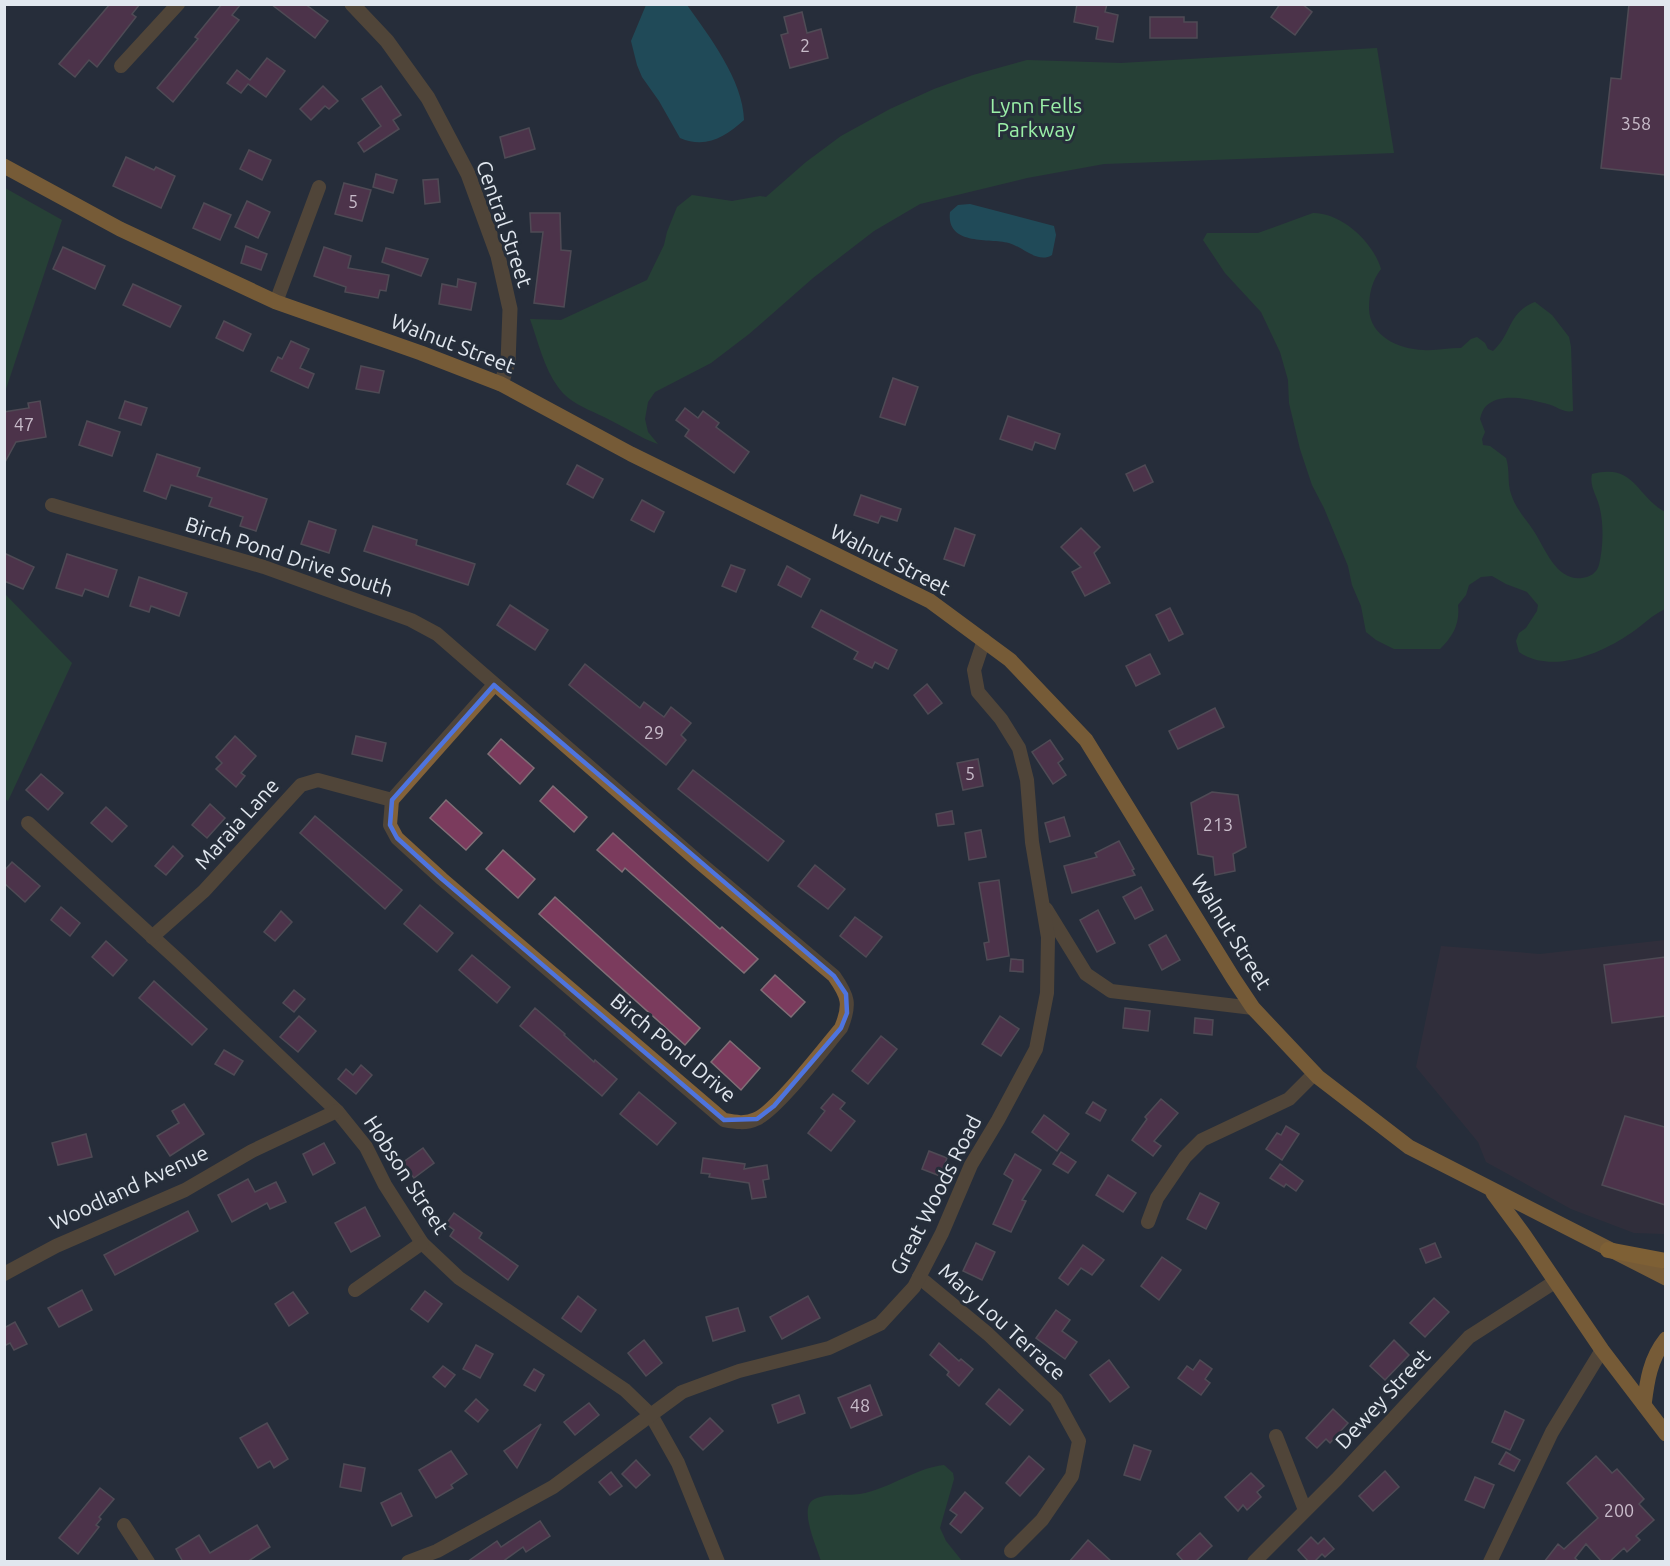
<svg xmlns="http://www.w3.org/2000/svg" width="1670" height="1566" font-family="Ubuntu,sans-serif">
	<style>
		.commercial { fill: #3d303d }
		.green { fill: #275731 }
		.water { fill: #1a6e7d }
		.building { fill: #7b3b5d; stroke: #806e76; stroke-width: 1.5 }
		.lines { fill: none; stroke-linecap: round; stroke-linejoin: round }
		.minor { stroke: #836239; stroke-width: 14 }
		.tertiary { stroke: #836239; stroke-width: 15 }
		.primary { stroke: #d89334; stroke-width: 15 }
		.trunk { stroke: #e99d30; stroke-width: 16 }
		.marked { fill: none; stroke: #4e74de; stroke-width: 4.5; stroke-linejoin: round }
		.labels { text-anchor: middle; stroke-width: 6; stroke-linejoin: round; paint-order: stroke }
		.number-label { font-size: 18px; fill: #c8bcca }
		.park-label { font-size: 21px; fill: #9bf0a8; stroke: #262e3a }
		.street-label { font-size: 21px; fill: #e1e7ef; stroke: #262e3a }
	</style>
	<rect width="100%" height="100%" fill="#262e3a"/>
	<polygon class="commercial" points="1665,940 1665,1234 1634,1233 1571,1209 1486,1162 1478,1142 1416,1067 1441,946 1540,954"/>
	<g class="green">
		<path d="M1377 48 1394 153 1104 164 1027 178 920 204 874 231 813 278 749 334 711 363 655 392 648 402 645 419 648 432 658 444C640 438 625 427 608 419 591 410 570 404 558 387 544 368 538 341 530 319L561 320 647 280 664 245 667 232 677 207 692 195 732 201 760 196 766 197 806 162 841 136 890 109 934 89 973 75 1027 60 1121 63Z"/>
		<polygon points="5,188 62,220 5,392"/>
		<path d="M1313 213C1342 213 1373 242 1381 269 1372 281 1369 293 1369 309 1370 336 1398 349 1423 350 1436 351 1448 348 1461 348L1471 339 1477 337 1485 343 1488 349 1493 351C1512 334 1508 312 1535 302L1552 315 1569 337 1571 347 1573 411C1565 413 1559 408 1551 405 1533 400 1501 391 1486 406 1483 409 1481 414 1480 419L1485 432 1482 439 1483 445 1490 446 1506 458C1510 470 1507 482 1511 494 1516 510 1527 520 1535 533 1546 551 1557 581 1582 578 1590 577 1597 573 1599 565 1603 549 1604 526 1600 509 1598 497 1589 487 1592 474 1635 463 1635 495 1665 512V609C1652 615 1643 625 1631 633 1602 653 1552 675 1519 652L1516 641 1519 633 1526 628 1537 611 1538 605 1527 592 1506 584 1492 576 1481 577 1469 585 1466 595 1458 605C1460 624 1453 636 1440 649H1394L1376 640 1366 632 1361 606 1352 585 1348 566 1324 508 1312 485 1300 449 1289 403 1288 380 1280 352 1261 312 1225 273 1203 240 1207 233H1258Z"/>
		<polygon points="5,594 72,663 8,801 4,798"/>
		<path d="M944 1465 953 1473 954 1479 940 1528 946 1541 962 1561H821C817 1548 802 1515 810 1503 818 1492 847 1496 860 1494 889 1489 916 1468 944 1465Z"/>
	</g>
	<g class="water">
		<path d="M646 5H687C709 36 743 80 744 120 725 137 706 149 680 138L659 101 642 77 637 65 631 41Z"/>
		<path d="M970 204 1054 226 1056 235 1052 255C1038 264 1023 247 1009 243 988 238 946 246 950 212L958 205Z"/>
	</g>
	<g class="building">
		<polygon points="110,4 140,4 132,14 136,17 97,67 89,60 75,77 59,64"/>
		<polygon points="222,4 241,4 232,15 239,20 173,102 157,88 198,39 195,37"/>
		<polygon points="271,4 305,4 328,21 315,38"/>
		<polygon points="1077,4 1107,4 1105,12 1118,15 1113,42 1096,39 1098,27 1074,22"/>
		<polygon points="1280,4 1302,4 1312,12 1295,35 1271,17"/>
		<polygon points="1629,4 1665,4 1665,175 1601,168 1611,78 1621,79"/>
		<polygon points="802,12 807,33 821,29 828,58 790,68 781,35 788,33 784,17"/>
		<polygon points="1150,17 1184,17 1184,22 1197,22 1197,38 1150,38"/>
		<polygon points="267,58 285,71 266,97 248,84 241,93 227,83 237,70 250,80"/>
		<polygon points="323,86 338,101 329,109 325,106 311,120 300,109"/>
		<polygon points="381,86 401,115 393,120 399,129 364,152 358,143 381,126 362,99"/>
		<polygon points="529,128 535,149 505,158 500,137"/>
		<polygon points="249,150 271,160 262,180 240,169"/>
		<polygon points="126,157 154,170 156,167 175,176 161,208 113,186"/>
		<polygon points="376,174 397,180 393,193 373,187"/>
		<polygon points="438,179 440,202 425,204 423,180"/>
		<polygon points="344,183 371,190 362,221 335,214"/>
		<polygon points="247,201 270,212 258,238 235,227"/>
		<polygon points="204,203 231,215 220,240 193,228"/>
		<polygon points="530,213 560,213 561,250 571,251 564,307 534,303 543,232 531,232"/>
		<polygon points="246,246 267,254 261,270 241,263"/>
		<polygon points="63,247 105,266 95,289 53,269"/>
		<polygon points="324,247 351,256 348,268 389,275 386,291 380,290 378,298 345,292 346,287 314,276"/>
		<polygon points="386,248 428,259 421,276 382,262"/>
		<polygon points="458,279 476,283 471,310 439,304 442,284 457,287"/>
		<polygon points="133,284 181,306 170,327 123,305"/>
		<polygon points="224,321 251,334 243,351 216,338"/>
		<polygon points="291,341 309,349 300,368 314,374 308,388 271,371 278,357 282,359"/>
		<polygon points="361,366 384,371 379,393 356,389"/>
		<polygon points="893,378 918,387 905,425 880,417"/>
		<polygon points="40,401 46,437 16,442 4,464 4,412 29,408 28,403"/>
		<polygon points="125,401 147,408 141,425 119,418"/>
		<polygon points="685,408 698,418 703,411 719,423 716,427 749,452 734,473 685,436 689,430 676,420"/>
		<polygon points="1008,416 1060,434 1055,449 1035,442 1032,450 1000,439"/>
		<polygon points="87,421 120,432 112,456 79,445"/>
		<polygon points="157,454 200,468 197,476 267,499 256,531 240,526 243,517 209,506 212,498 171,485 166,499 144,491"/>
		<polygon points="577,465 603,479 593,498 567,484"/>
		<polygon points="1145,465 1153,482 1134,491 1126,474"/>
		<polygon points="861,495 901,509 897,521 881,516 878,523 854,515"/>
		<polygon points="642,500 664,512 654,532 631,520"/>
		<polygon points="309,521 336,530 329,553 301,544"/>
		<polygon points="373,526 417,540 416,545 475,564 468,585 364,551"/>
		<polygon points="955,528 975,535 964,566 944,559"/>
		<polygon points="1081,528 1100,547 1094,553 1110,583 1085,596 1072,572 1081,567 1061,547"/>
		<polygon points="4,553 34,567 23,589 4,581"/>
		<polygon points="67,554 117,570 108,597 85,589 82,596 56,588"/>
		<polygon points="731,565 745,570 736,592 722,586"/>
		<polygon points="787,566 810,579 801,597 778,585"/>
		<polygon points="139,577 187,593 179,616 151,606 149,612 130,606"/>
		<polygon points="510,605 548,630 535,650 497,625"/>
		<polygon points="1170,608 1183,634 1169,641 1156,615"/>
		<polygon points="821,610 897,650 888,669 875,662 872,668 854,659 858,652 812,627"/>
		<polygon points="1150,654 1160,674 1136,686 1126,666"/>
		<polygon points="585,664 640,708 644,702 664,717 671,707 691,723 681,735 686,740 666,765 569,685"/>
		<polygon points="927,684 942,703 928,714 914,695"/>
		<polygon points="1215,708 1224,727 1178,749 1169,731"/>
		<polygon points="235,736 256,756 241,773 245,776 236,787 216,769 222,763 216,757"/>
		<polygon points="356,736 386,743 382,761 352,754"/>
		<polygon points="501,739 534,768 520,784 488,754"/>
		<polygon points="1050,740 1063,759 1058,763 1066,775 1053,784 1032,752"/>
		<polygon points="978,759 983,786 963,790 957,763"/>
		<polygon points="693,770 784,841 768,861 678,789"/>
		<polygon points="41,774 63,793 48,810 26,790"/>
		<polygon points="553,786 587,817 574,832 540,801"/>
		<polygon points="1212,792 1238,795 1246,847 1233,854 1235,871 1215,875 1213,857 1198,854 1191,803"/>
		<polygon points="446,800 482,833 466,850 430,818"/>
		<polygon points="210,804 225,818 207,838 192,825"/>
		<polygon points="106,807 127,826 112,842 91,823"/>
		<polygon points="952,811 954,824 938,826 936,814"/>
		<polygon points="315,816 402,890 385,909 300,833"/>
		<polygon points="1064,817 1070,836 1050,842 1045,823"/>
		<polygon points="981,830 986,857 969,860 965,833"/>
		<polygon points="613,833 720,929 722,927 758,959 744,973 625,868 622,872 597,850"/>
		<polygon points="1119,841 1134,869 1132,870 1135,875 1072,893 1064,866 1097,857 1095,853"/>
		<polygon points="173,846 183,856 166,875 155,866"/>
		<polygon points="503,850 535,879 518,898 486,869"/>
		<polygon points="12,862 40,886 25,902 4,883 4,871"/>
		<polygon points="815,865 845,889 828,909 798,886"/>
		<polygon points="999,880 1009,956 987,960 984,943 989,942 979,883"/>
		<polygon points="1141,887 1153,910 1135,919 1123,897"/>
		<polygon points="555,897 700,1028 685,1045 539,914"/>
		<polygon points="420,905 453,933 437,952 404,924"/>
		<polygon points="61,907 80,923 70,936 51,920"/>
		<polygon points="1098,910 1115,943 1097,952 1080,920"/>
		<polygon points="281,911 292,922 275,941 264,932"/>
		<polygon points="855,917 882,937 866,957 840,936"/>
		<polygon points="1166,935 1180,960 1162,970 1149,945"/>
		<polygon points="106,941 127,960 113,976 92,957"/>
		<polygon points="472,955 510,987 497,1003 459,970"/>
		<polygon points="1665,957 1665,1016 1612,1023 1604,965"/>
		<polygon points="1011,959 1023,960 1023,972 1010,971"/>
		<polygon points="775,975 805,1002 791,1017 761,990"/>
		<polygon points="154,981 207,1029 192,1045 139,998"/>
		<polygon points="294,990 305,999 294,1012 283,1003"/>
		<polygon points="535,1008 565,1034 564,1035 594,1062 595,1060 617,1079 602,1096 520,1026"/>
		<polygon points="1125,1008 1150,1011 1148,1031 1123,1028"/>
		<polygon points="299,1016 316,1031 298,1052 280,1037"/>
		<polygon points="1000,1016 1019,1029 1001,1056 982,1044"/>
		<polygon points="1195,1018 1213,1020 1212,1035 1194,1033"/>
		<polygon points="881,1036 897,1049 868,1084 852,1071"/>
		<polygon points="730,1041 760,1068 741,1090 711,1062"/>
		<polygon points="224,1050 243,1061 234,1075 215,1064"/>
		<polygon points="361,1065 372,1075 356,1094 338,1079 346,1069 353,1075"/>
		<polygon points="639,1092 676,1123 657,1145 620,1114"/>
		<polygon points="833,1094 845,1103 840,1109 855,1121 831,1151 808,1133 825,1111 821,1108"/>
		<polygon points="1161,1099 1178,1113 1154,1141 1161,1146 1153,1156 1132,1140 1147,1119 1145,1117"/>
		<polygon points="1093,1102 1106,1110 1100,1121 1086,1113"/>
		<polygon points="184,1104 204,1134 170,1156 157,1136 179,1123 172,1111"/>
		<polygon points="1044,1115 1069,1134 1057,1151 1032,1132"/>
		<polygon points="1625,1116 1665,1127 1665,1205 1602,1185"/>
		<polygon points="1286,1126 1299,1134 1282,1160 1266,1149 1277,1133 1281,1135"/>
		<polygon points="86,1134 92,1157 58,1165 52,1143"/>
		<polygon points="324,1143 335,1163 313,1175 303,1154"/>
		<polygon points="423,1148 434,1163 414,1178 402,1163"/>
		<polygon points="929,1151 947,1158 940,1176 922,1169"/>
		<polygon points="1061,1152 1076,1162 1068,1173 1053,1164"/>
		<polygon points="1015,1154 1041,1170 1022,1200 1026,1201 1011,1232 993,1224 1013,1180 1004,1174"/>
		<polygon points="703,1158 745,1164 744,1169 767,1165 769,1179 763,1180 766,1197 752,1199 749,1183 709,1177 710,1174 701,1173"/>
		<polygon points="1280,1164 1303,1181 1296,1191 1286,1184 1284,1187 1270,1178"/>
		<polygon points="1108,1175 1136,1193 1123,1212 1096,1195"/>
		<polygon points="248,1179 255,1192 276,1182 286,1202 270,1209 267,1203 232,1222 218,1195"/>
		<polygon points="1200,1193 1219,1203 1206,1229 1187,1219"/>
		<polygon points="365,1207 380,1236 351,1252 335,1223"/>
		<polygon points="188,1211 198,1231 115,1275 104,1255"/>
		<polygon points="454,1213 482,1233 479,1238 518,1266 508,1280 450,1236 454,1230 446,1224"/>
		<polygon points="976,1243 995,1252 982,1280 963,1271"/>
		<polygon points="1435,1243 1441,1257 1426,1263 1420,1249"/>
		<polygon points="1083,1245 1104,1260 1092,1275 1081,1268 1068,1285 1059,1278"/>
		<polygon points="1162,1257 1181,1270 1159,1300 1141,1286"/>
		<polygon points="82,1290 92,1310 59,1327 48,1308"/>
		<polygon points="425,1291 442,1304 428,1322 411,1309"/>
		<polygon points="293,1292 308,1313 289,1326 275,1304"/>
		<polygon points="578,1296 596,1310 581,1332 562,1318"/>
		<polygon points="808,1296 820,1318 782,1339 770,1317"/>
		<polygon points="1434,1298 1449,1312 1425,1337 1410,1323"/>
		<polygon points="738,1308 745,1331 713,1341 706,1317"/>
		<polygon points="1056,1310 1070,1320 1062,1331 1077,1342 1065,1359 1036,1338"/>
		<polygon points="15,1322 27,1344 14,1350 10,1343 4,1346 4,1328"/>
		<polygon points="644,1340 662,1363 646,1376 628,1353"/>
		<polygon points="1394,1340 1409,1355 1385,1380 1370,1366"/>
		<polygon points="939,1343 959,1361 961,1359 973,1369 959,1386 947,1375 949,1372 930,1355"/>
		<polygon points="476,1345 493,1354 480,1378 463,1369"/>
		<polygon points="1109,1360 1129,1387 1110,1402 1090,1375"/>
		<polygon points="1200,1360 1212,1369 1205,1379 1210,1383 1201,1395 1178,1378 1187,1366 1193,1370"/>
		<polygon points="443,1366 455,1375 445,1387 433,1377"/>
		<polygon points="534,1369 544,1375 535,1391 524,1385"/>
		<polygon points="870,1385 882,1415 851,1428 838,1398"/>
		<polygon points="999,1389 1023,1410 1010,1425 986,1404"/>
		<polygon points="799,1395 805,1413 778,1423 772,1405"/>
		<polygon points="476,1399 488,1410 478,1422 465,1411"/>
		<polygon points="589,1403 599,1415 575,1435 564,1422"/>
		<polygon points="1333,1409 1348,1423 1330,1443 1326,1439 1317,1448 1306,1438"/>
		<polygon points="1505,1411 1524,1420 1510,1450 1492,1442"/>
		<polygon points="710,1418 723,1431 703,1450 690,1437"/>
		<polygon points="267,1423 288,1459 274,1468 270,1461 258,1468 240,1438"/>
		<polygon points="541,1424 517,1468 504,1451"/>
		<polygon points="1134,1445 1151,1451 1140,1480 1124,1475"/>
		<polygon points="451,1451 467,1474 451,1485 453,1488 436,1498 419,1470"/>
		<polygon points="1506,1452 1520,1460 1514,1471 1499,1464"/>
		<polygon points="1029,1456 1044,1469 1020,1496 1006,1483"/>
		<polygon points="1596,1456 1612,1473 1617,1469 1644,1499 1639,1504 1654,1520 1636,1536 1640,1540 1627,1552 1624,1548 1609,1562 1602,1562 1586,1544 1575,1558 1579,1562 1544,1562 1558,1544 1564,1549 1598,1518 1567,1483"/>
		<polygon points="636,1460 650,1475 636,1488 622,1474"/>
		<polygon points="344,1464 365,1468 361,1491 340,1487"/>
		<polygon points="1385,1471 1399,1487 1373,1511 1359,1496"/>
		<polygon points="611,1472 622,1486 610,1495 599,1482"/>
		<polygon points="1251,1473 1264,1486 1257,1492 1261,1497 1247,1510 1243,1505 1238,1511 1225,1497"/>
		<polygon points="1475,1477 1494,1485 1484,1508 1465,1500"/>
		<polygon points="100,1488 114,1499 99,1517 101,1519 96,1525 99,1527 78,1554 59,1538"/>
		<polygon points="965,1492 983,1508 961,1533 950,1524 957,1515 950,1510"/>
		<polygon points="401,1493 412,1516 392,1526 381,1503"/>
		<polygon points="540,1521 550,1536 526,1552 523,1547 502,1562 467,1562 497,1541 501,1547"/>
		<polygon points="257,1525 270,1547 247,1562 183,1562 176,1549 199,1535 210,1553"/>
		<polygon points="1200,1533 1212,1546 1195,1562 1184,1562 1177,1554"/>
		<polygon points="1311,1537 1318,1544 1324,1538 1334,1549 1325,1557 1322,1554 1314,1562 1309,1562 1298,1550"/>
		<polygon points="1088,1540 1112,1562 1069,1562"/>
	</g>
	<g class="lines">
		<g class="minor">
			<polyline points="121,66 178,4"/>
			<polyline points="276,302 319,187"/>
			<path d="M52 505 264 567 411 620 437 634 700 863 834 976C848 996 851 1004 841 1028 824 1048 776 1111 756 1119 746 1124 735 1122 724 1120L442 879 397 838 390 825 392 800"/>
			<polyline points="392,800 494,685"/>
			<polyline points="28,823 179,961 337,1111 366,1147 385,1185 422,1243 459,1278 625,1390 651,1415 678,1463 718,1562"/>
			<polyline points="1046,909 1086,974 1111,991 1253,1008"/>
			<polyline points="152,937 204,891 301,785 318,780 392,800"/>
			<polyline points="1148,1222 1157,1198 1185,1157 1202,1140 1289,1099 1315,1073"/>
			<polyline points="4,1274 56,1246 185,1190 252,1151 337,1111"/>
			<polyline points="919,1277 988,1334 1056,1399 1079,1441 1072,1476 1042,1520 1011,1551"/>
			<polyline points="355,1290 422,1243"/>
			<polyline points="1276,1436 1305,1510"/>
			<polyline points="124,1525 148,1562"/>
			<polyline points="408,1562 437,1551 553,1487 682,1392 739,1371 829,1348 880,1324 914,1287 942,1233 971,1165 998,1120 1036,1049 1047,993 1048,937 1032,842 1027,780 1019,748 1001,719 978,692 974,670 984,640"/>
			<polyline points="1254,1562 1337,1479 1469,1337 1556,1281"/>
			<polyline points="1490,1562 1552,1432 1602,1350"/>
		</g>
		<polyline class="tertiary" points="352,4 387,41 428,98 468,174 498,256 510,309 508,363 501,384"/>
		<g class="primary">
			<polyline points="4,166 120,229 276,302 421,353 501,384 631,454 930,601 1010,660 1086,740 1233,978 1253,1008 1318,1077 1409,1147 1666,1278"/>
			<polyline points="1493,1193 1524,1235 1602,1350 1666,1434"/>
			<path d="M1644 1405C1647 1381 1650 1359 1666 1339"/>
		</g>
		<polyline class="trunk" points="1608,1250 1666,1261"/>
	</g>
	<path d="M0 0H1670V1566H0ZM494 685 834 976 846 994 847 1013 841 1028 774 1106 757 1119 724 1120 442 879 397 838 390 825 392 800Z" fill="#262e3a" fill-opacity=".55" fill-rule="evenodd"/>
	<path class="marked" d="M494 685 834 976 846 994 847 1013 841 1028 774 1106 757 1119 724 1120 442 879 397 838 390 825 392 800Z"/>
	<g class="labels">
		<g class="number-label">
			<text x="805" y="52">2</text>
			<text x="1636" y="130">358</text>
			<text x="353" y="208">5</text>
			<text x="24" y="431">47</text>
			<text x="654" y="739">29</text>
			<text x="970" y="780">5</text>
			<text x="1218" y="831">213</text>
			<text x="860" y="1412">48</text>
			<text x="1619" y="1517">200</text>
		</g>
		<g class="park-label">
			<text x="1036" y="113">Lynn Fells<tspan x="1036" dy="24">Parkway</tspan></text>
		</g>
		<g class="street-label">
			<text transform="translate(504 224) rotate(71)" y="7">Central Street</text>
			<text transform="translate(453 344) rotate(21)" y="7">Walnut Street</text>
			<text transform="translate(289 557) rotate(18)" y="7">Birch Pond Drive South</text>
			<text transform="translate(890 560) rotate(27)" y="7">Walnut Street</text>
			<text transform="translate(237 824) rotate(-48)" y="7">Maraia Lane</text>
			<text transform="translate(1231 932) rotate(58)" y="7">Walnut Street</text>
			<text transform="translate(673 1048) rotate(40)" y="7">Birch Pond Drive</text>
			<text transform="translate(406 1175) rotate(57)" y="7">Hobson Street</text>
			<text transform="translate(129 1188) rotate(-25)" y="7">Woodland Avenue</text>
			<text transform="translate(936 1195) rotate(-63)" y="7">Great Woods Road</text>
			<text transform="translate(1002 1322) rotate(42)" y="7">Mary Lou Terrace</text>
			<text transform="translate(1383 1399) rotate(-47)" y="7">Dewey Street</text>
		</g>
	</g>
	<rect width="1670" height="1566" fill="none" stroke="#e1e7ef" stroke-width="12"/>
</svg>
